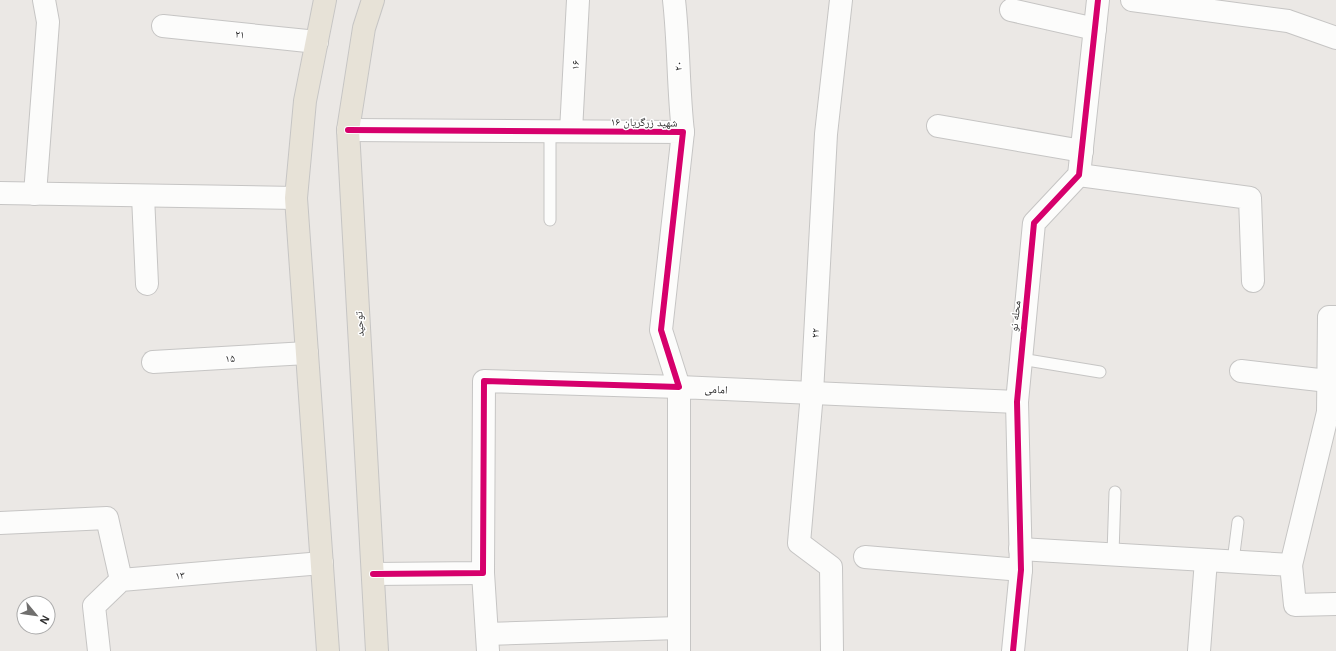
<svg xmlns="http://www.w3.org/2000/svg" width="1336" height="651" font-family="Arial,'Noto Naskh Arabic',sans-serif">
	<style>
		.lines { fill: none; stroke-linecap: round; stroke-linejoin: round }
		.service-casing { stroke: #c6c5c4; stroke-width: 13 }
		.minor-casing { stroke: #c6c5c4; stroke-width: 24 }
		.primary-casing { stroke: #c6c5c4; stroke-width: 24 }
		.service { stroke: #fcfcfb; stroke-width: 11 }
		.minor { stroke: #fcfcfb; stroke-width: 22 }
		.primary { stroke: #e7e2d7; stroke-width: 22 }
		.cycleway-casing { stroke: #fff; stroke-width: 8 }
		.cycleway { stroke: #d6006c; stroke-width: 6 }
		.labels { text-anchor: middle; stroke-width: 3; stroke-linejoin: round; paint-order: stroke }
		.street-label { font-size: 11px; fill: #2e2e2e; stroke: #fff }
	</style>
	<rect width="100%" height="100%" fill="#ebe8e5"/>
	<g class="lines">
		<defs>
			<g id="service">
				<polyline points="550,131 550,220"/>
				<polyline points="1021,359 1100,372"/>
				<polyline points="1113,554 1115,492"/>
				<polyline points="1233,561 1238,522"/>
			</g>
			<g id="minor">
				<path d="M674 0C679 44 678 88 683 132"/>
				<polyline points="1132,0 1288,21 1336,38"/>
				<polyline points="1011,10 1095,29"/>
				<polyline points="163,26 317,42"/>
				<polyline points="938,126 1082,151"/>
				<polyline points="348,130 683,132 661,330 679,387 484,381 483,573 373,574"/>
				<polyline points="571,131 578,0"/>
				<polyline points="1079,175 1250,198 1253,281"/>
				<polyline points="0,193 296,198"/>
				<polyline points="35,194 48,22 44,0"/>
				<polyline points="143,196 147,284"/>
				<polyline points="153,362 307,353"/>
				<polyline points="1241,371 1328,381"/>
				<polyline points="1328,412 1329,317 1336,317"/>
				<polyline points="0,523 107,518 121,580"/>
				<polyline points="1020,549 1291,565 1295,605 1336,604"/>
				<polyline points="865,557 1021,570"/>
				<polyline points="1291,565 1328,412 1336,408"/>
				<polyline points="483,573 488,651"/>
				<polyline points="487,634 679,628"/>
				<polyline points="99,651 94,606 121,580 322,563"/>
				<polyline points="679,651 679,387 1017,402"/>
				<polyline points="832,651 831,567 799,543 812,393 826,134 841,0"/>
				<polyline points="1013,651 1021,570 1017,402 1034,223 1079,175 1098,0"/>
				<polyline points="1199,651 1206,560"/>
			</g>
			<g id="primary">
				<polyline points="325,0 305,101 296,198 328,651"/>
				<polyline points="373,0 364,28 348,130 377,651"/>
			</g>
		</defs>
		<use href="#service" class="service-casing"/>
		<use href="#minor" class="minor-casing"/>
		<use href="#primary" class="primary-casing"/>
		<use href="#service" class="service"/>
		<use href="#minor" class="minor"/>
		<use href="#primary" class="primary"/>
		<defs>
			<g id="cycleway">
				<polyline points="348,130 683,132 661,330 679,387 484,381 483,573 373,574"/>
				<polyline points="1013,651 1021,570 1017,402 1034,223 1079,175 1098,0"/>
			</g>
		</defs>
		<use href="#cycleway" class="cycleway-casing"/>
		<use href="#cycleway" class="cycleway"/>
	</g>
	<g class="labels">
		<g class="street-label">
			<text transform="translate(240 34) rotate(6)" y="4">۲۱</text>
			<text transform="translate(575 65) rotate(-86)" y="4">۱۶</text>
			<text transform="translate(678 66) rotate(-90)" y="4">۲۰</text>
			<text transform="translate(644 122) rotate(1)" y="4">۱۶ شهید زرگریان</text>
			<text transform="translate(1015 316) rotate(-84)" y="4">محله نو</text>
			<text transform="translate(359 324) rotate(-93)" y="4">توحید</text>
			<text transform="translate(815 333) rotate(-87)" y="4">۲۲</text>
			<text transform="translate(230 358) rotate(-3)" y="4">۱۵</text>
			<text transform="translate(716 389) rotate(3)" y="4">امامی</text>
			<text transform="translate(180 575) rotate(-5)" y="4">۱۳</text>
		</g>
	</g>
	<g transform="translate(36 615) rotate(119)"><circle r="19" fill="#ffffff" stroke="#ababab"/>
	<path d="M0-3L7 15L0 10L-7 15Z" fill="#706f6e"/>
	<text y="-6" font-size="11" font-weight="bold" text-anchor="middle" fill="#2e2e2e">N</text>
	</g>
</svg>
